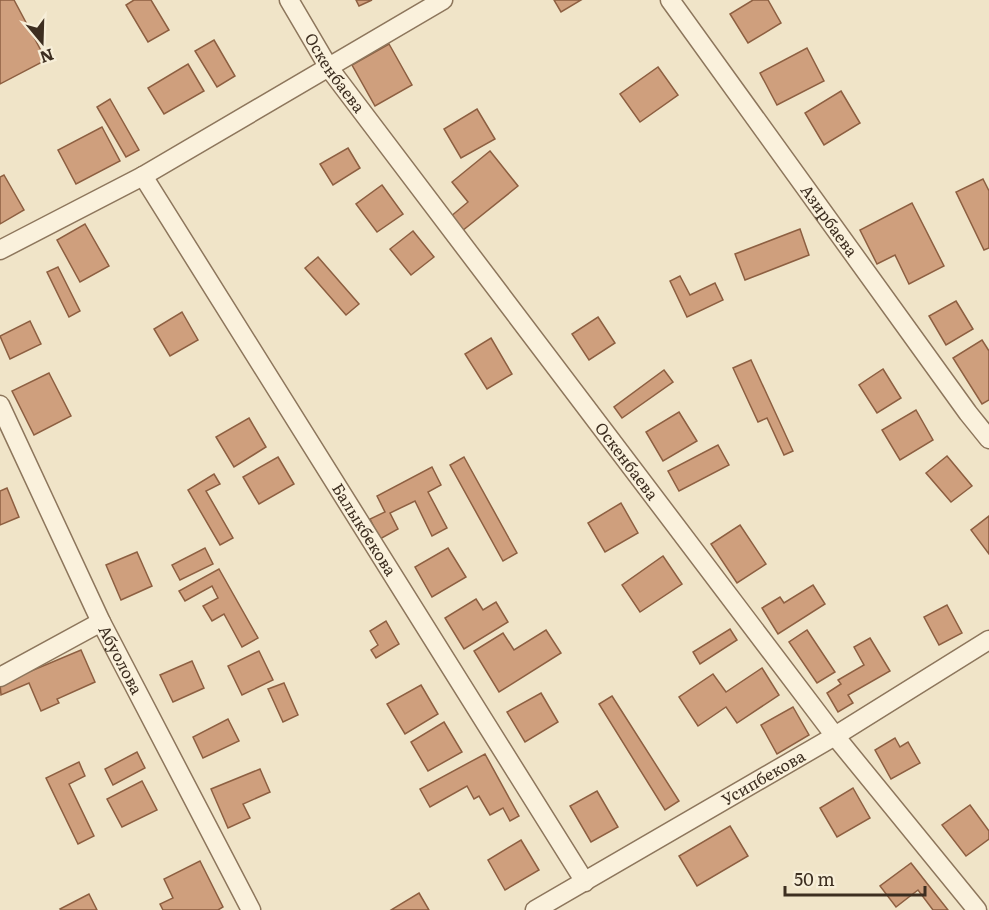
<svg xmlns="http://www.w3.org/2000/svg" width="989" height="910" font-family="Literata,serif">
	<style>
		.building { fill: #cf9f7d; stroke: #8d5f41; stroke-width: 1.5 }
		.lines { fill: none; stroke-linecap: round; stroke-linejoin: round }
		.street-casing { stroke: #8d765c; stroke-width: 21 }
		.street { stroke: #faf1dc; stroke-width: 18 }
		.labels { text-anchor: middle; stroke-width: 4.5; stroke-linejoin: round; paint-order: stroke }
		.street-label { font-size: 16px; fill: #3d2e20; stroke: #f7eed8 }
	</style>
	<rect width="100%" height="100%" fill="#f0e4c8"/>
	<g class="building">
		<polygon points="0,0 14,0 46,60 0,84"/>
		<polygon points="134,0 151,0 169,30 148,42 126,5"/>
		<polygon points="356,0 372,0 359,6"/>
		<polygon points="554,0 581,0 561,12"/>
		<polygon points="753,0 768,0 781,23 748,43 730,14"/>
		<polygon points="214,40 235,76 217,87 195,51"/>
		<polygon points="389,44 412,85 375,106 352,65"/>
		<polygon points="807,48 824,81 777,105 760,73"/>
		<polygon points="188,64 204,91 164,114 148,88"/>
		<polygon points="658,67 678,95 640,122 620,94"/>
		<polygon points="841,91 860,123 824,145 805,113"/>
		<polygon points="110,99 139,150 126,157 97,107"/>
		<polygon points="477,109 495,139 461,158 444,129"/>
		<polygon points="102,127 120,161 76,184 58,150"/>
		<polygon points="348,148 360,168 333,185 320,164"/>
		<polygon points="490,151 518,186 462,231 450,217 468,202 452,182"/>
		<polygon points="4,175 24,210 0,224 0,177"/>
		<polygon points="983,179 989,191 989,248 984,250 956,192"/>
		<polygon points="382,185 403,214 377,232 356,204"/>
		<polygon points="912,203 944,266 909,284 895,255 877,264 860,230"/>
		<polygon points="85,224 109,266 80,282 57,240"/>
		<polygon points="800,229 809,255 745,280 735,254"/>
		<polygon points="413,231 434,257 411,275 390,249"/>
		<polygon points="318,257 359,304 346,315 305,268"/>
		<polygon points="58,267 80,311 69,317 47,272"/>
		<polygon points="680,276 690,295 715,283 723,300 687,317 670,281"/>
		<polygon points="956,301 973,329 946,345 929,316"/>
		<polygon points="182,312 198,340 170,356 154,329"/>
		<polygon points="598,317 615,343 589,360 572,334"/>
		<polygon points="30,321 41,344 10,359 0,336"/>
		<polygon points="491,338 512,374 487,389 465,354"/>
		<polygon points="982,340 989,351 989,400 982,404 953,358"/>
		<polygon points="751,360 793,451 784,455 767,418 758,422 733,368"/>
		<polygon points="883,369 901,398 877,413 859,385"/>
		<polygon points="664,370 673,382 622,418 614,407"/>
		<polygon points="49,373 71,416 34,435 12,391"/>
		<polygon points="916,410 933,440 900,460 882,430"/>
		<polygon points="679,412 697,441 663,461 646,432"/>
		<polygon points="249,418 266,447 234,467 216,437"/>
		<polygon points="718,445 729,465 679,491 668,471"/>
		<polygon points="947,456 972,486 951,502 926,473"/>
		<polygon points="278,457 294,484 259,504 243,477"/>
		<polygon points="464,457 517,553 503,561 450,465"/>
		<polygon points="432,467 441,485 428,492 447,528 432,536 415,501 390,513 398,529 380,539 370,519 385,512 377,496"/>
		<polygon points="214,474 220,484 206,491 233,538 220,545 188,490"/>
		<polygon points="7,488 19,517 0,525 0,491"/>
		<polygon points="621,503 638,533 605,552 588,523"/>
		<polygon points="989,516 989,554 971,530"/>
		<polygon points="740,525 766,564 737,583 711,544"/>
		<polygon points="205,548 213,564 180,580 172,565"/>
		<polygon points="448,548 466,577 432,597 415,567"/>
		<polygon points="137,552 152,586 121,600 106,565"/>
		<polygon points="663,556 682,584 640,612 622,585"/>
		<polygon points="219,569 258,638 242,647 224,614 212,621 203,606 218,598 212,586 185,601 179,591"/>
		<polygon points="813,585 825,604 778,634 762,608 780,597 784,603"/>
		<polygon points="476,599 483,610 496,602 508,622 464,649 445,618"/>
		<polygon points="947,605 962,633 939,645 924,617"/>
		<polygon points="386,621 399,644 376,658 371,650 378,645 370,631"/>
		<polygon points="730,629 737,640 700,664 693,652"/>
		<polygon points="546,630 561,653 499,692 474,651 503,633 514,650"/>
		<polygon points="807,630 835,672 817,683 789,642"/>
		<polygon points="870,638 890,671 848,695 853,703 838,712 827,693 841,684 838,680 864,665 854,647"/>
		<polygon points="81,650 95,682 57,699 59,703 41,711 29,683 1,695 0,684"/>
		<polygon points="259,651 273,680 242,695 228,666"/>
		<polygon points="192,661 204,688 173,702 160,675"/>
		<polygon points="762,668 779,695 737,723 726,707 698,726 679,697 713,674 726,692"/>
		<polygon points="284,683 298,715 283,722 268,689"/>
		<polygon points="421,685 438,714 405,734 387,704"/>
		<polygon points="541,693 558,722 525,742 507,712"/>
		<polygon points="612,696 679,801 665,810 599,704"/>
		<polygon points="793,707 809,735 777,754 761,725"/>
		<polygon points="228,719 239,741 203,758 193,737"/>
		<polygon points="444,722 462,752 428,771 411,742"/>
		<polygon points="895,738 900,747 908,742 920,763 891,779 875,750"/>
		<polygon points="137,752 145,768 113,785 105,769"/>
		<polygon points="485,754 519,816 510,821 503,808 490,815 479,796 474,799 467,786 430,807 420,789"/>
		<polygon points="79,762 85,776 69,784 94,836 78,844 46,778"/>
		<polygon points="260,769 270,792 243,804 250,818 228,828 211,789"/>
		<polygon points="142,781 157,810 122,827 107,799"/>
		<polygon points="853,788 870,818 837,837 820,808"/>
		<polygon points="597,791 618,827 591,842 570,806"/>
		<polygon points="970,805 989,831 989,839 966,856 942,825"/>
		<polygon points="730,826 748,856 697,886 679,856"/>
		<polygon points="521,840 539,870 505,890 488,860"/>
		<polygon points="200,861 223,907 218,910 163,910 160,904 173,898 164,879"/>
		<polygon points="911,863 948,910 933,910 918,890 896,907 880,886"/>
		<polygon points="419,893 429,910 391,910"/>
		<polygon points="89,894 97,910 61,910 60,909"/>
	</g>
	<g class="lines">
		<defs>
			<g id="street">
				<path id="s1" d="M289 0 329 68 835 736 977 910"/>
				<path id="s2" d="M670 0 968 413 989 439"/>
				<path id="s3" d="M143 176 585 882"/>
				<polyline points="0,250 143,176 443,0"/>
				<path id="s4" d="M0 405 101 622 251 910"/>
				<polyline points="0,677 101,622"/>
				<path id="s5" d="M535 910 835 736 989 640"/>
			</g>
		</defs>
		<use href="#street" class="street-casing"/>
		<use href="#street" class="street"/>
	</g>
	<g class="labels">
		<g class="street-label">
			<text dy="6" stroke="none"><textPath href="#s1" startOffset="86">Оскенбаева</textPath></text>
			<text dy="6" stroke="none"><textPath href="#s2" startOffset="272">Азирбаева</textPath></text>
			<text dy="6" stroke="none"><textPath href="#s1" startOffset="572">Оскенбаева</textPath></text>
			<text dy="6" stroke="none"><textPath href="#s3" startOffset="417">Балыкбекова</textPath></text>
			<text dy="6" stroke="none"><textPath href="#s4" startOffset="282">Абуолова</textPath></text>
			<text dy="6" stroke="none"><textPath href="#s5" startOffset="264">Усипбекова</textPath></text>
		</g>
	</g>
	<g transform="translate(42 42) rotate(161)" stroke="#f7eed8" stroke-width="4.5" paint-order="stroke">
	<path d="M0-4.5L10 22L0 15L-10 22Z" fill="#3d2e20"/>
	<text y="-9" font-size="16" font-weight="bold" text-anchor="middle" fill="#3d2e20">N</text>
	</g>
	<path d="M785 886v9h140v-9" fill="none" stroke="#3d2e20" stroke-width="3"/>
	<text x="794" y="886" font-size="18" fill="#3d2e20" stroke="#f7eed8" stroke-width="4.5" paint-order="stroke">50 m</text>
</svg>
